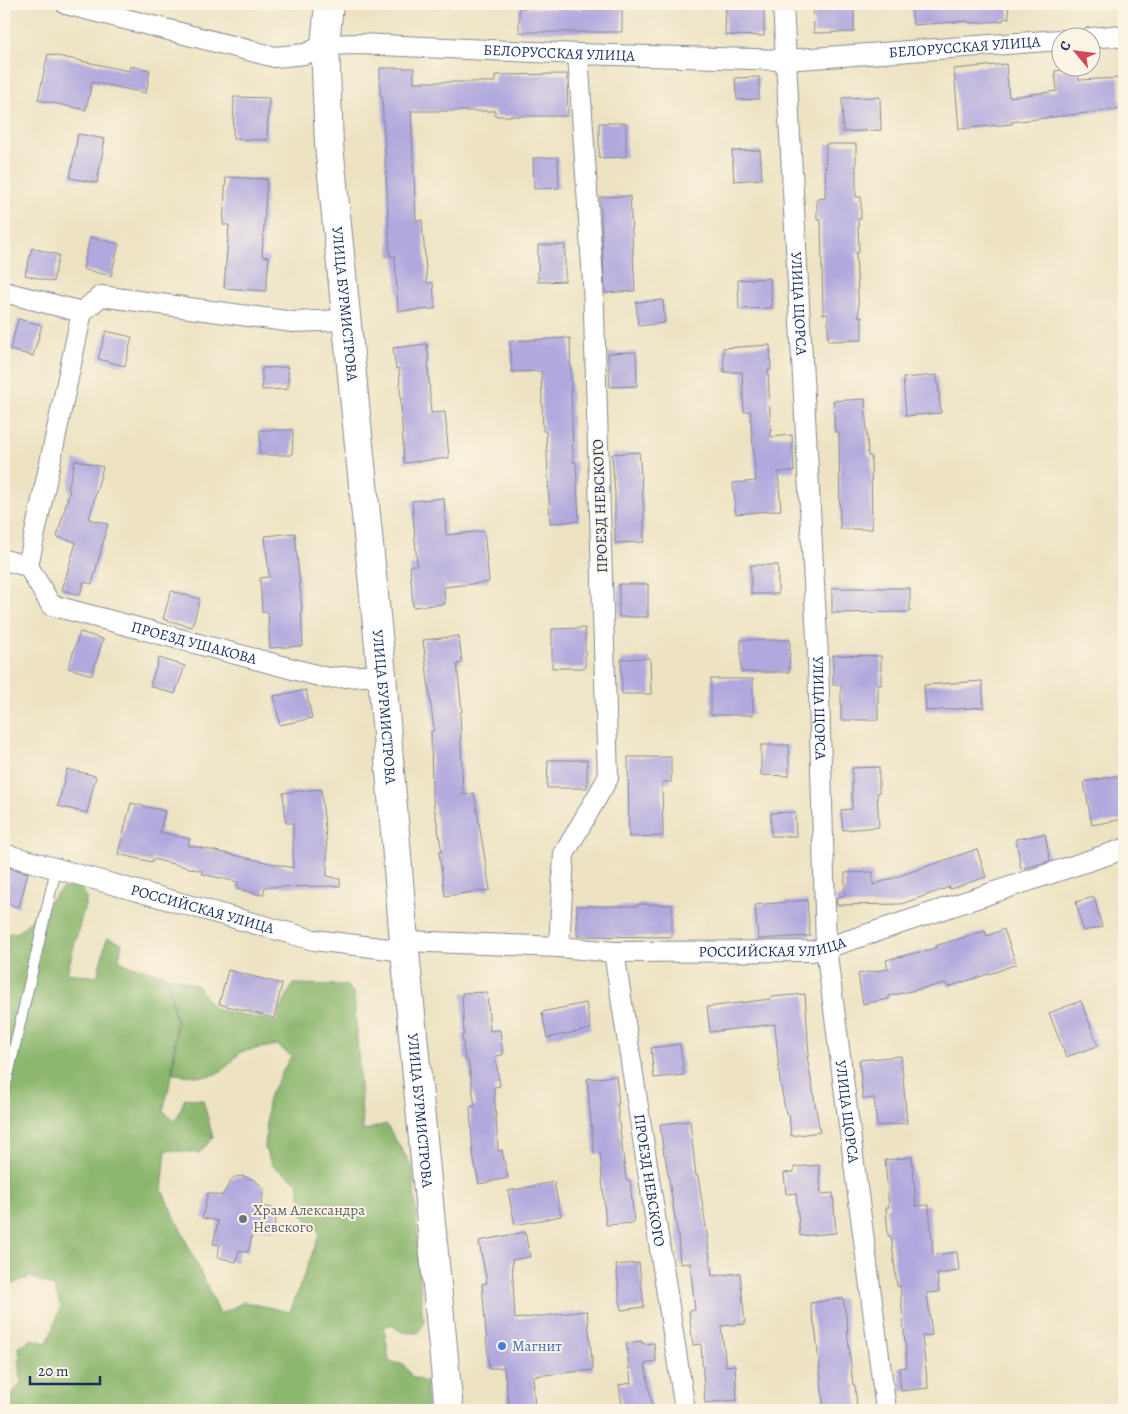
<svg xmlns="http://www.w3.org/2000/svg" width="1128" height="1414" font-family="Alegreya,serif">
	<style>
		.forest { fill: #8cb76e; stroke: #547366 }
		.building { fill: #b1a8de }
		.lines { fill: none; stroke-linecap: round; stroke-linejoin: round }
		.lane-casing { stroke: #848990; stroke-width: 12 }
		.street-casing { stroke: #848990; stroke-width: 22 }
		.secondary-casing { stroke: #848990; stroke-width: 30 }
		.lane { stroke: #fff; stroke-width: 10 }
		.street { stroke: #fff; stroke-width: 20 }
		.secondary { stroke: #fff; stroke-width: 28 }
		.worship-dot { fill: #6b7280; stroke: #fcf5e5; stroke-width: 2 }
		.shop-dot { fill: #3f7fe0; stroke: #fcf5e5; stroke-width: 2 }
		.labels { text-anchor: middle; stroke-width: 4; stroke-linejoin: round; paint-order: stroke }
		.street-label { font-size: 15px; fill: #1b2f5e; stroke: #fcf5e5 }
		.worship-label { font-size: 15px; fill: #5b616d; stroke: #fcf5e5; text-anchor: start }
		.shop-label { font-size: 15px; fill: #366cbe; stroke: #fcf5e5; text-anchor: start }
	</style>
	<rect width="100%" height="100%" fill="#fcf5e5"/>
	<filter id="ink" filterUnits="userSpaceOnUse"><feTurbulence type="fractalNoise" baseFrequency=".02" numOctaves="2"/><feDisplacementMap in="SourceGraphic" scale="10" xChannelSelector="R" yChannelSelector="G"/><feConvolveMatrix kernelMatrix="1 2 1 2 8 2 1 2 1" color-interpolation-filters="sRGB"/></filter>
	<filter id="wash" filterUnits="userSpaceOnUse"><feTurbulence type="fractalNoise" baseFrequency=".0096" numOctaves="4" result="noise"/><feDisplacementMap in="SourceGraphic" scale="20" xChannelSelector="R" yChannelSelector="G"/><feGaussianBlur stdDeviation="1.12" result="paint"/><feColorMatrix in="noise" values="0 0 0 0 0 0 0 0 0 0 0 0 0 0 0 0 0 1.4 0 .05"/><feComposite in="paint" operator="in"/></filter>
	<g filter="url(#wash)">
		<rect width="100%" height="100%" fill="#ede3c3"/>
		<path class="forest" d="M80 885 87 897 67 973 97 977 107 938 122 943 119 960 128 965 166 975 176 1023 172 1075 163 1111 176 1121 185 1098 203 1100 213 1138 199 1153 166 1150 162 1190 220 1314 244 1302 290 1312 320 1233 303 1215 298 1182 272 1165 265 1149 268 1098 291 1056 277 1045 240 1052C216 1082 209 1077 173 1074L177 1023 167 975 198 986 213 1009 277 1022 280 1010 293 984 345 985 354 993 363 1131 386 1124 413 1168 422 1313 425 1322 418 1333C407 1333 399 1333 392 1324L384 1327 389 1361 404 1365 412 1377 426 1382 427 1408 424 1410H4V1396L12 1394 21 1383 19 1347 33 1339 47 1344 61 1307 54 1287 30 1277 6 1286V1311L4 1336V934L19 932 61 889Z"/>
		<g id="blocks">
			<g class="building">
				<polygon points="726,4 764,4 764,36 725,35"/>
				<polygon points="813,4 854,4 854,32 814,33"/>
				<polygon points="911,4 1008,4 1009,18 1003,19 1003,21 969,23 968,21 913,25"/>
				<polygon points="582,6 622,6 622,32 519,32 519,8 582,9"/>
				<polygon points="48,54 129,71 130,66 150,70 146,93 92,82 86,110 38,100"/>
				<polygon points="1006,64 1009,97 1057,91 1055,71 1077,68 1079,80 1119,78 1120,109 1011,122 1012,124 959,129 954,69"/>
				<polygon points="380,68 414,68 414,82 495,82 495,75 567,74 568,116 495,116 495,111 411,111 416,221 422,220 427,283 433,283 435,309 398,311 395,256 390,257 382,95 380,95"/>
				<polygon points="759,77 759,99 737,100 735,78"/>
				<polygon points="234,97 269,98 267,140 233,139"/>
				<polygon points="880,97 881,130 843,132 842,98"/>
				<polygon points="599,123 626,123 626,157 599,158"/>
				<polygon points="78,134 105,139 97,183 70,178"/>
				<polygon points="826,144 856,144 856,197 861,197 861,219 858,219 859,252 856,253 859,317 862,317 862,340 828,341 828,314 823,314 821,220 817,220 817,199 825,198"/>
				<polygon points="760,150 762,179 734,181 732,151"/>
				<polygon points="558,157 559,188 534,189 533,158"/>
				<polygon points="226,177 267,179 262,256 269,257 266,291 224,288 229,225 223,225"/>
				<polygon points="630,196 635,291 605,293 600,197"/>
				<polygon points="90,237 119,244 111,276 83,269"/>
				<polygon points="538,245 565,245 565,281 538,282"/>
				<polygon points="32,248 59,255 53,282 25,275"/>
				<polygon points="770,278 772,308 739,309 738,280"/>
				<polygon points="663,300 665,323 638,326 636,302"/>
				<polygon points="18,319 42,325 33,356 10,350"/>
				<polygon points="106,331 132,337 125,366 98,359"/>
				<polygon points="570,338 573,462 576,462 579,521 550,523 546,431 543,431 541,371 512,372 510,341"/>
				<polygon points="427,344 429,364 428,365 431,413 445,412 449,458 404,463 399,368 396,369 393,348"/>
				<polygon points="770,345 771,370 768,370 771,437 792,435 794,471 778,472 781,510 736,514 733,483 756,481 750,411 744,412 742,372 724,372 723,348"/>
				<polygon points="636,352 637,386 610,387 608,353"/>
				<polygon points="288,367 288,389 262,390 262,368"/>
				<polygon points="937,375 941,413 906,416 903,378"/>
				<polygon points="865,399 868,456 871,456 872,529 840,529 839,432 835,432 833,401"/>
				<polygon points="260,430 293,430 292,455 260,455"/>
				<polygon points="639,452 644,510 644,542 615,543 615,493 612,454"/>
				<polygon points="75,460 103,467 89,519 108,524 92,584 84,582 80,595 62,590 76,542 57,537 70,490 68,489"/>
				<polygon points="444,498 446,535 484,531 489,582 444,587 445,604 413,607 410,565 417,565 412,501"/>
				<polygon points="295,533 302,610 301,610 303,646 270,648 268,612 262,612 260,578 269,577 265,536"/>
				<rect x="751" y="565" width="27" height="29"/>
				<rect x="619" y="584" width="29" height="33"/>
				<polygon points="832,588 910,588 910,612 832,613"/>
				<polygon points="171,591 200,599 192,627 163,619"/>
				<polygon points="585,628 585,668 552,668 552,629"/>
				<polygon points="80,632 103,639 92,675 68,668"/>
				<polygon points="459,636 462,663 457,664 462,712 460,713 463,795 474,793 490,890 445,896 439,852 442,852 432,794 431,731 434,730 423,640"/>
				<polygon points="741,640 790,640 789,672 741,672"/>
				<polygon points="833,655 881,656 881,685 878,685 878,720 841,720 841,685 833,685"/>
				<polygon points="159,658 185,666 175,694 150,686"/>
				<polygon points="650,658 651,694 622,694 621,659"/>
				<rect x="711" y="679" width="42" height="36"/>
				<polygon points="982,681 984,707 926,711 924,685"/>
				<polygon points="306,690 312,718 280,725 274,696"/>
				<polygon points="761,745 789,745 789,776 761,775"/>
				<polygon points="628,757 671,757 671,782 662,782 663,836 629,837"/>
				<polygon points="548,760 587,760 587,788 547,788"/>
				<polygon points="879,767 879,793 877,793 879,827 843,830 841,810 852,809 852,768"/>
				<polygon points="67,769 96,776 87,813 58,806"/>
				<polygon points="1121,775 1124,792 1124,819 1092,825 1084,782"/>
				<polygon points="321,789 327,848 327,876 340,879 340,886 265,887 263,895 237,889 238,882 202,874 202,871 153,859 152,862 118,854 131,803 165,811 160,832 190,839 188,845 293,868 293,823 286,823 283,793"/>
				<polygon points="795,812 796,836 771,836 771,813"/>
				<polygon points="1045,834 1050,861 1021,869 1016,839"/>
				<polygon points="977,849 986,877 950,889 950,887 901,904 837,905 836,898 845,895 845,873 873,872 873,885"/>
				<polygon points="4,866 28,873 19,907 4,903"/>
				<polygon points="1094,897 1102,927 1083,931 1076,902"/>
				<polygon points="807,900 810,936 758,939 755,905"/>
				<polygon points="638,904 672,905 672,937 577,936 577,906 638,906"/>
				<polygon points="1004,929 1016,964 998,971 948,987 946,983 889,996 889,999 863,1004 858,974 888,969 886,960 936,948 935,946 985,931 987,936"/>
				<polygon points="228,970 282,984 274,1018 219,1004"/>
				<polygon points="487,992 490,1031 500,1030 503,1055 495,1056 500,1086 494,1087 498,1151 502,1150 508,1178 479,1184 473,1155 470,1107 475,1106 468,1060 465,1060 462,1035 464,1035 462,993"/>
				<polygon points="805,994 809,1056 807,1056 820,1132 791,1136 789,1114 786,1114 780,1082 775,1024 710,1032 707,1007 771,999 771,997"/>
				<polygon points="1081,1001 1098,1046 1066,1057 1049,1013"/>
				<polygon points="586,1003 591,1029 547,1038 542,1012"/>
				<polygon points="680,1044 684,1075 654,1078 651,1048"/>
				<polygon points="901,1056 907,1123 877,1126 874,1098 863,1099 859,1060"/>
				<polygon points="616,1076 619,1104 617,1104 626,1180 630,1180 634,1223 606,1225 600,1153 594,1154 587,1079"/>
				<polygon points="690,1121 696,1176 698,1176 706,1227 712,1276 740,1273 745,1324 721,1326 726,1366 735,1365 737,1400 705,1403 701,1344 693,1345 689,1311 695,1310 690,1263 680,1264 678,1236 665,1155 664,1155 660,1124"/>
				<polygon points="912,1157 916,1206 929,1205 933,1255 957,1252 959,1271 937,1274 939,1292 927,1293 932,1335 922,1336 928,1388 901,1391 899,1368 907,1367 900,1286 897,1286 891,1236 888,1236 886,1208 889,1207 885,1160"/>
				<polygon points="819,1165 821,1194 833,1193 836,1233 800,1236 796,1193 786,1194 784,1173 794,1172 794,1167"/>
				<polygon points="243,1176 255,1180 264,1189 261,1206 278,1209 273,1231 254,1227 248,1252 239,1250 236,1262 217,1257 220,1245 213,1244 218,1221 202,1218 208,1193 222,1196 232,1179 235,1177"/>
				<polygon points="554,1182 561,1216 515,1225 508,1191"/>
				<polygon points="525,1232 530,1257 512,1260 515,1319 587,1311 593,1370 533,1376 535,1410 509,1410 504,1367 489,1369 482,1284 487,1283 479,1241"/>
				<polygon points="639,1263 644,1307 621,1310 616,1265"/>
				<polygon points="843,1298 848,1329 847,1329 853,1385 855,1385 857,1408 824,1410 816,1334 810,1303"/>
				<polygon points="642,1341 642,1344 654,1343 656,1362 645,1364 652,1406 623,1410 619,1385 631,1383 626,1343"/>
			</g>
		</g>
	</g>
	<g filter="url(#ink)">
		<use href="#blocks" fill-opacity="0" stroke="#848990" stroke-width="1"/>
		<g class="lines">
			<defs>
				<polyline id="lane" points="4,1092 56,869"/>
				<g id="street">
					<path id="s1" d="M66 4 275 57 305 54 325 45 359 44 578 54 786 60 1060 40"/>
					<path id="s2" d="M783 4 818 658 826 948 886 1410"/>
					<polyline points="1090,38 1113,36 1124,38"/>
					<polyline points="4,292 82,312 101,296 293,322 346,320"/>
					<path id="s3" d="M4 560 28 566 51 605 327 678 382 675"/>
					<polyline points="28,566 82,312"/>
					<path id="s4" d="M4 854 314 940 405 951"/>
					<path id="s5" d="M404 941 559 947 614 952 812 951 826 948 1124 849"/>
					<polyline points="559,947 564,854 608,778 593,281 578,54"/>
					<path id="s6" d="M614 952 685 1410"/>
				</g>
				<g id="secondary">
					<path id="s7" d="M329 4 325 45 329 145 382 675 404 941 449 1410"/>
				</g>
			</defs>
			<use href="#lane" class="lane-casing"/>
			<use href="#street" class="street-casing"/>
			<use href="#secondary" class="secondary-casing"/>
			<use href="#lane" class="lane"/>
			<use href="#street" class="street"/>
			<use href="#secondary" class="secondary"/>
		</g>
	</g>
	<circle class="worship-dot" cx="243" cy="1219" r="5"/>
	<circle class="shop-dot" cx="502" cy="1346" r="5"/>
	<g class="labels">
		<g class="street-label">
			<text dy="5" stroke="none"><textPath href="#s1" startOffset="908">БЕЛОРУССКАЯ УЛИЦА</textPath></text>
			<text dy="5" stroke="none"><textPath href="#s1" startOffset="502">БЕЛОРУССКАЯ УЛИЦА</textPath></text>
			<text dy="5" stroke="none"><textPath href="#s7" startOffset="301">УЛИЦА БУРМИСТРОВА</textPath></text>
			<text dy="5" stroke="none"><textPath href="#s2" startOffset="300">УЛИЦА ЩОРСА</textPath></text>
			<text transform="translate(600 506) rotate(-92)" y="5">ПРОЕЗД НЕВСКОГО</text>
			<text dy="5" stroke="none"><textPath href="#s3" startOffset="218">ПРОЕЗД УШАКОВА</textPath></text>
			<text dy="5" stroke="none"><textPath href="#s7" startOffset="706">УЛИЦА БУРМИСТРОВА</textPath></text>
			<text dy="5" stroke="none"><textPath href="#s2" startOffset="705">УЛИЦА ЩОРСА</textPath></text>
			<text dy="5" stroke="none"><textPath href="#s4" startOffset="206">РОССИЙСКАЯ УЛИЦА</textPath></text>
			<text dy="5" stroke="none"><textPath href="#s5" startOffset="369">РОССИЙСКАЯ УЛИЦА</textPath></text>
			<text dy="5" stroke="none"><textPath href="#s7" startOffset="1111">УЛИЦА БУРМИСТРОВА</textPath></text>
			<text dy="5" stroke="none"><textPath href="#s2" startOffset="1110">УЛИЦА ЩОРСА</textPath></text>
			<text dy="5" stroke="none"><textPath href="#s6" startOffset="231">ПРОЕЗД НЕВСКОГО</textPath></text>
		</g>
		<g class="worship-label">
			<text x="253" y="1215">Храм Александра<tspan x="253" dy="17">Невского</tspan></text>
		</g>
		<g class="shop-label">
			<text x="512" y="1351">Магнит</text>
		</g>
	</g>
	<rect width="1128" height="1414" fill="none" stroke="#fcf5e5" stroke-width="20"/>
	<g transform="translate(1076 52) rotate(299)"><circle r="24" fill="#fcf5e5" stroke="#a2a6af"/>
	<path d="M0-4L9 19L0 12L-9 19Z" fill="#d1495b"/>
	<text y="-8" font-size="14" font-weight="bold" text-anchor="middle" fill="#1b2f5e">С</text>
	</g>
	<path d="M30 1376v8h70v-8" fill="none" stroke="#1b2f5e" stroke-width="2.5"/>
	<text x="38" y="1376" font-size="15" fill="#1b2f5e" stroke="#fcf5e5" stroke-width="4" paint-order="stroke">20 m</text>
</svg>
